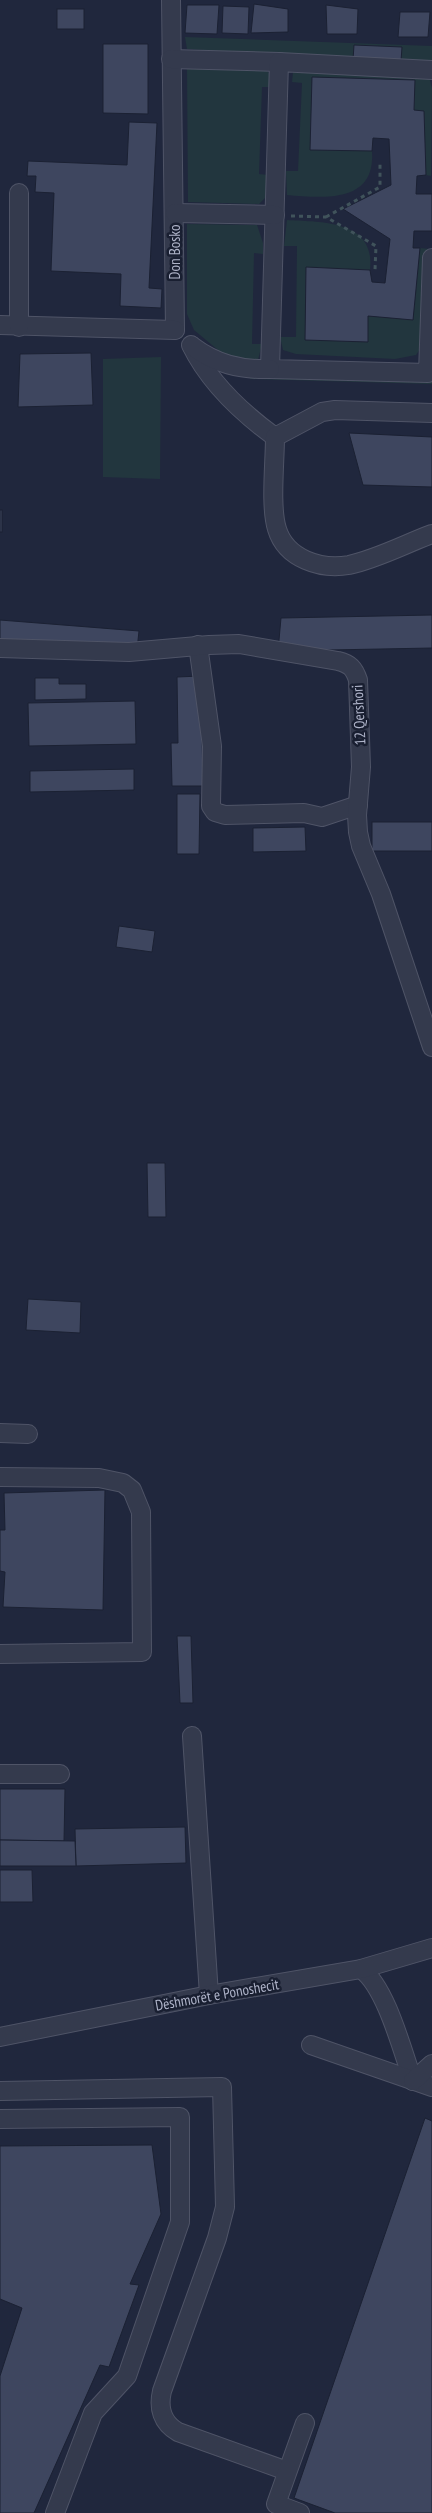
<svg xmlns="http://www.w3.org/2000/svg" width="432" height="2513" font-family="'PT Sans Narrow',sans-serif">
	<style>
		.green { fill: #22363e }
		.building { fill: #3e465f; stroke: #1b2133 }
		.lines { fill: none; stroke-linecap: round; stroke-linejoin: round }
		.minor-casing { stroke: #4f5467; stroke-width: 20 }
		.path { stroke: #40535b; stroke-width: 3; stroke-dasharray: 4 4; stroke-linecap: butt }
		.minor { stroke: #343a4d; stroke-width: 18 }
		.labels { text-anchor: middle; stroke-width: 5; stroke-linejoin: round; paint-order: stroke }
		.street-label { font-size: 15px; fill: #afb4c9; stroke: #191f31 }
	</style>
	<rect width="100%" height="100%" fill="#20273d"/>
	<g class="green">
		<polygon points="185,37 432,46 432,64 187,49"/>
		<path d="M301 66 429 77 432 88 431 176 426 175 424 112 414 110V80L312 77 310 149 372 151C376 204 323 198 287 195L286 171H298L302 83 292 82 293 72Z"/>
		<polygon points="187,69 260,69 266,70 272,76 272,87 262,87 259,174 269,175 268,195 259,204 188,202"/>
		<path d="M287 220C321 222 376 220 370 270L306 268 305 340 368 342V316L413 320 420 248 429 249 422 346 416 355 395 359 296 354 283 350 280 337H296L297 246H284Z"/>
		<polygon points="187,224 257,225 263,243 263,254 254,253 252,344 262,344 258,360 241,361 224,355 194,330 187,314"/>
		<polygon points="161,357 160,479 103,477 103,359"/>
		<polygon points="251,372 432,377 432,384 250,379"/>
	</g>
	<g class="building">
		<polygon points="254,4 288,9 288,32 251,33"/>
		<polygon points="187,5 219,5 217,34 185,33"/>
		<polygon points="326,5 358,9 357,34 327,34"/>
		<polygon points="223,6 249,7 248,34 222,33"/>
		<rect x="57" y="9" width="27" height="20"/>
		<polygon points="400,12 430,12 428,37 398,37"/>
		<polygon points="103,44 148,44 148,114 103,113"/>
		<polygon points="354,45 402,47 401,61 353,60"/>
		<polygon points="312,77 415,80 414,110 424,111 426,175 417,176 416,194 432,194 432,231 414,231 413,248 420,248 413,320 368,316 368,342 305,340 306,267 370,270 372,282 385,283 390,239 343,209 391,185 389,139 373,138 372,151 310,150"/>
		<polygon points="129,122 157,123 149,288 162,289 161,308 120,306 121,274 51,271 54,193 35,192 36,176 27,176 28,161 127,165"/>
		<polygon points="91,353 93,405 18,407 20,354"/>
		<polygon points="349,433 432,437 432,487 363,485"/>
		<rect x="0" y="510" width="2" height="22"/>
		<polygon points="432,615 432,648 278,651 281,618"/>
		<polygon points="0,620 139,631 136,659 0,648"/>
		<polygon points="201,676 203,786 172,786 171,743 178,743 177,677"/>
		<polygon points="35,678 59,678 59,684 86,684 86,699 35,700"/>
		<polygon points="135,701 136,744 29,746 28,703"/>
		<polygon points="134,769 134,790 30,792 30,771"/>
		<polygon points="177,794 200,794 199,854 177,854"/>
		<rect x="372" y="822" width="60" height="29"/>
		<polygon points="305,827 306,851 253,852 253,828"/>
		<polygon points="119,926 155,931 152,952 116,947"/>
		<polygon points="147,1163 165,1163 166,1217 148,1217"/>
		<polygon points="28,1299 81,1302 80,1333 26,1330"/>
		<polygon points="105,1490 103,1610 3,1607 5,1572 0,1571 0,1530 5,1530 4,1493"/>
		<polygon points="177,1636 191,1636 193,1703 180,1703"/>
		<polygon points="0,1789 65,1789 64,1841 0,1840"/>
		<polygon points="185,1827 186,1863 76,1866 75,1829"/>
		<polygon points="0,1840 75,1841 76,1866 0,1866"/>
		<polygon points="0,1870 32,1870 33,1902 0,1902"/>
		<polygon points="425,2118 432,2121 432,2513 335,2513 294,2498"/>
		<polygon points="152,2145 161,2214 130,2284 139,2285 109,2367 100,2365 34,2513 0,2513 0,2376 22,2308 0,2299 0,2146"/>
	</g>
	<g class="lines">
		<defs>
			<g id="minor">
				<polyline points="171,0 175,330"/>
				<polyline points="171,59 279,62"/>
				<polyline points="432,70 279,62 270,369 428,373 432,258"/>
				<polyline points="175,213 275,215"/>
				<polyline points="0,325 175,330"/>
				<polyline points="19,327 19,193"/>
				<path d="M191 345C209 382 242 413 275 437"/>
				<path d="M192 346C216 364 240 370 270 369"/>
				<path d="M432 413 335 410 322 412 275 437C275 462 270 507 277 529 286 559 321 570 349 565 377 559 405 544 432 534"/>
				<polyline points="198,645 212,746 211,806 215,812 225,815 304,813 322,817 358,805"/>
				<path d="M0 648 129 652 209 645 239 644 338 661C350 664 354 668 358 680L361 767 357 815 358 832 361 846 381 894 432 1047"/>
				<polyline points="0,1433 28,1434"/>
				<polyline points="0,1477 99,1478 123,1483 132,1490 141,1512 142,1652 0,1654"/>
				<polyline points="192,1736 209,1995"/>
				<polyline points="0,1774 60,1774"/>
				<path d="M361 1969C386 1987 402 2050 413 2081"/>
				<polyline points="0,2037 209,1995 361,1969 432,1948"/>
				<polyline points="311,2045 432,2087"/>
				<polyline points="413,2081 432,2064"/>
				<path d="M0 2091 222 2087 225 2207 217 2238 162 2391C158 2408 162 2423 178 2432L287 2471"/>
				<polyline points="0,2119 180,2117 180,2222 127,2376 93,2413 55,2513"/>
				<polyline points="300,2513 276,2504 305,2423"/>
			</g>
		</defs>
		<use href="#minor" class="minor-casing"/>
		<g class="path">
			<polyline points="291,216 326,217 376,246 375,270"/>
			<polyline points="326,217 380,187 380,163"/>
		</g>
		<use href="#minor" class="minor"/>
	</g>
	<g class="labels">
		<g class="street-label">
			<text transform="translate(175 252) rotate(-90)" y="5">Don Bosko</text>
			<text transform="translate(359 715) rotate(-93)" y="5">12 Qershori</text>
			<text transform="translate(217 1995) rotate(-10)" y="5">Dëshmorët e Ponoshecit</text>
		</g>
	</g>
</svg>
